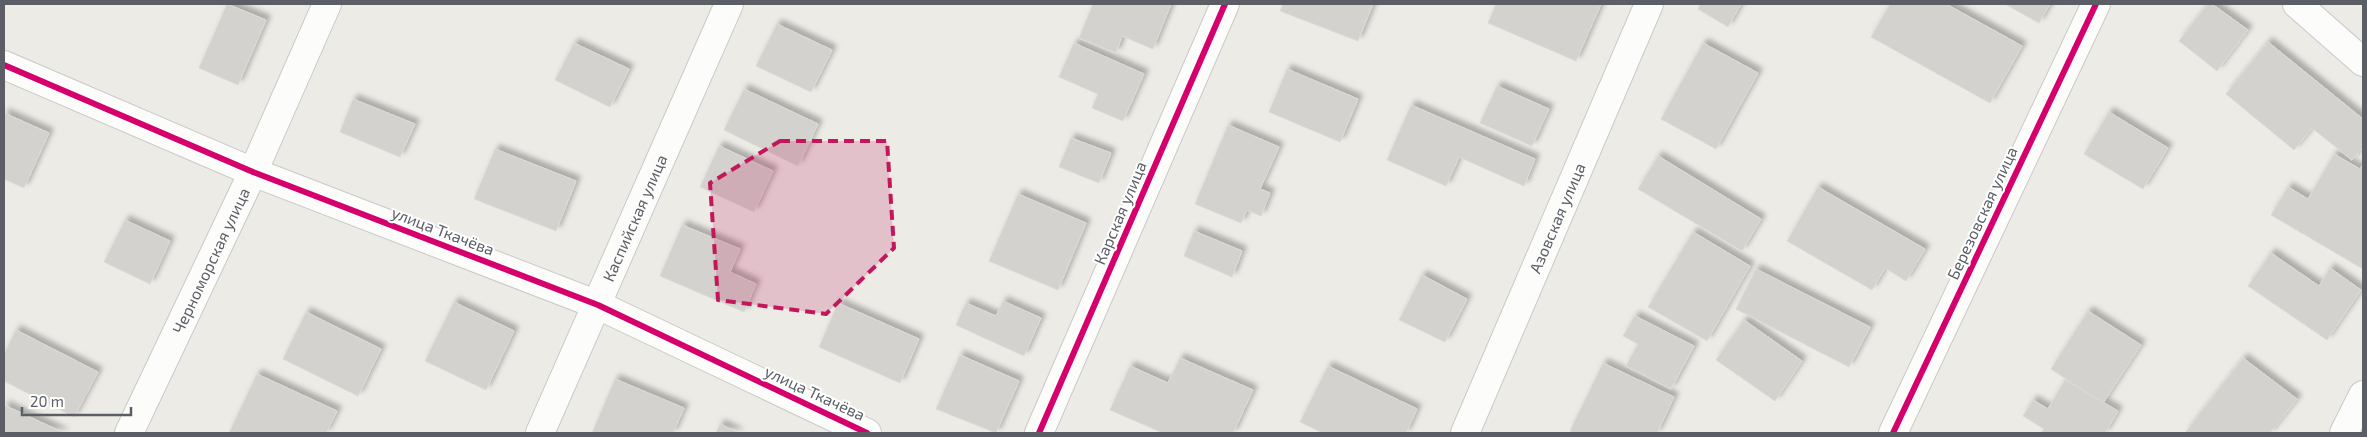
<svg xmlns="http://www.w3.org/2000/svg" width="2367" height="437" font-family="'Exo 2',sans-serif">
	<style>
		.building { fill: #d3d2cf; stroke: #dcdad6; filter: url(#shadow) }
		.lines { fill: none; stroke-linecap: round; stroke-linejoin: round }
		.minor-casing { stroke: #c9c9c8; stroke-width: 30 }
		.minor { stroke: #fcfcfb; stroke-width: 28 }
		.cycleway-casing { stroke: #fff; stroke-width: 9 }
		.cycleway { stroke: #d6006c; stroke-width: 6 }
		.marked { fill: #c2185b; fill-opacity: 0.2; stroke: #c2185b; stroke-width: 4; stroke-dasharray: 10 6; stroke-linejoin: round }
		.labels { text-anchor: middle; stroke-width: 4; stroke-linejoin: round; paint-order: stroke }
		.street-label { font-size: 16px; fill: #5b5f65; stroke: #fff }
	</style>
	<defs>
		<filter id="shadow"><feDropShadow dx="4.5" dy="-4.5" stdDeviation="2.5" flood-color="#0004"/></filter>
	</defs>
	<rect width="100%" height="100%" fill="#ecebe6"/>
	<g class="building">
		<polygon points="227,4 266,20 238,85 199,68"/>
		<polygon points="1093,4 1171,4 1153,49 1122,36 1116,53 1079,38"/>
		<polygon points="1283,4 1373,4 1358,41 1280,11"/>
		<polygon points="1496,4 1601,4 1576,61 1488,23"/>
		<polygon points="1701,4 1741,4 1728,27 1698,9"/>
		<polygon points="1890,4 1946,4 2022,46 1990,103 1871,37"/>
		<polygon points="2005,4 2050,4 2039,23"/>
		<polygon points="2208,4 2212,4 2248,30 2217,71 2179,41"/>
		<polygon points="777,24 832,50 811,92 756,66"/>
		<polygon points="2268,42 2363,119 2363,147 2352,160 2312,128 2294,150 2226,94"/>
		<polygon points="574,43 629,69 610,107 555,80"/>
		<polygon points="1074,43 1144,74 1123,121 1092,108 1098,94 1059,77"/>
		<polygon points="1703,43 1758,73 1716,149 1661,119"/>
		<polygon points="1287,69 1358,99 1340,142 1269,112"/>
		<polygon points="1497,86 1549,109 1532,146 1480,123"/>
		<polygon points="744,89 818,124 798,166 724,130"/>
		<polygon points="353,99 415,124 400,157 340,132"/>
		<polygon points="1411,105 1535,159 1524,186 1459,157 1446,186 1387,160"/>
		<polygon points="2109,112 2168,148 2143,189 2084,154"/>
		<polygon points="4,113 49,133 24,188 4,179"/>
		<polygon points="1228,125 1279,147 1260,189 1270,193 1261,216 1247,210 1241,223 1195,204"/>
		<polygon points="1071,138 1111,153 1099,183 1059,167"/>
		<polygon points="719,146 773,171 754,212 700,187"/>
		<polygon points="495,149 576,181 556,231 474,199"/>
		<polygon points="2334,154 2360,169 2363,164 2363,269 2271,215 2288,187 2308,199"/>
		<polygon points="1658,156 1761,219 1742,251 1638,189"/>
		<polygon points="1818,187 1925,249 1906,281 1885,268 1872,290 1787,241"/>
		<polygon points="1018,194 1086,223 1058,290 989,261"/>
		<polygon points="125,220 170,241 150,284 104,262"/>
		<polygon points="682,225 740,249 730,272 756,284 744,312 660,276"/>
		<polygon points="1194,231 1242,251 1232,277 1184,256"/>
		<polygon points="1693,232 1750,266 1707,341 1648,307"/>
		<polygon points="2271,253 2319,286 2330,268 2361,290 2327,340 2248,286"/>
		<polygon points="1756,269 1870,327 1849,367 1736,309"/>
		<polygon points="1422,275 1467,299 1445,342 1399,320"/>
		<polygon points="1003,301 1041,318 1024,356 956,325 966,303 996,316"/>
		<polygon points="454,302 514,331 486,390 425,361"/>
		<polygon points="838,303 919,339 900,383 819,347"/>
		<polygon points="2088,311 2141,345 2103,403 2051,369"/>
		<polygon points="306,312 381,349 358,396 283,359"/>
		<polygon points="1635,316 1694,346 1671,389 1626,366 1638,344 1623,336"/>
		<polygon points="1744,320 1802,361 1775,401 1716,360"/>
		<polygon points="16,330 98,372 74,417 4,381 4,354"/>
		<polygon points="960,355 1019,381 996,433 936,409"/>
		<polygon points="1180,358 1253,390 1233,433 1163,433 1110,410 1130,366 1168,383"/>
		<polygon points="2243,358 2297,399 2270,433 2185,433"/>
		<polygon points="1603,363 1674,397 1657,433 1574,433 1570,431"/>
		<polygon points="1328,366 1417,409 1406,433 1323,433 1300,422"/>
		<polygon points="257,374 337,411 326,433 229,433"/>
		<polygon points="615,379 684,408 673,433 592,433"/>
		<polygon points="2065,380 2118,411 2105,433 2041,433 2044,429 2023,416 2033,400 2048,409"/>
		<polygon points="4,405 64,433 4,433"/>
		<polygon points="720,424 739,433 716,433"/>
	</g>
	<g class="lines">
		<defs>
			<g id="minor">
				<polyline points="2297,4 2363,62"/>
				<polyline points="4,65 253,172 598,305 867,433"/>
				<path id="s1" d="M129 433 253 172 327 4"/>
				<path id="s2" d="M540 433 729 4"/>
				<polyline points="1039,433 1225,4"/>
				<path id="s3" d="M1465 433 1649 4"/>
				<polyline points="1893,433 2096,4"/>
				<polyline points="2344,433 2363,395"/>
			</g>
		</defs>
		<use href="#minor" class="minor-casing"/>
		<use href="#minor" class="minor"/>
		<defs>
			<g id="cycleway">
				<polyline points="4,65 253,172 598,305 867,433"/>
				<polyline points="1039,433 1225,4"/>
				<polyline points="1893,433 2096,4"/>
			</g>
		</defs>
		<use href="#cycleway" class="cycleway-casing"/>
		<use href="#cycleway" class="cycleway"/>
	</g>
	<path class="marked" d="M780 141H887L894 248 826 314 718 300 710 183Z"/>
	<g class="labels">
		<g class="street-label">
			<text transform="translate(1120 213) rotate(-67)" y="6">Карская улица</text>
			<text transform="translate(1982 213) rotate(-65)" y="6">Березовская улица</text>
			<text dy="6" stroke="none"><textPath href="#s3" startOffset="234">Азовская улица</textPath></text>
			<text dy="6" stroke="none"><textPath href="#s2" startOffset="235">Каспийская улица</textPath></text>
			<text transform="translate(443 231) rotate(21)" y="6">улица Ткачёва</text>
			<text dy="6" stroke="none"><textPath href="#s1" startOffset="191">Черноморская улица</textPath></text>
			<text transform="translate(815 393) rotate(25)" y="6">улица Ткачёва</text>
		</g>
	</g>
	<rect width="2367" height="437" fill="none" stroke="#5b5f65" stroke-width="10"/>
	<path d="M22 407v8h109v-8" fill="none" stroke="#5b5f65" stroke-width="2.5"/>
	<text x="30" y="407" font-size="15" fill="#5b5f65" stroke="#ffffff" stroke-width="4" paint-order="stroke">20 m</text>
</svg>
